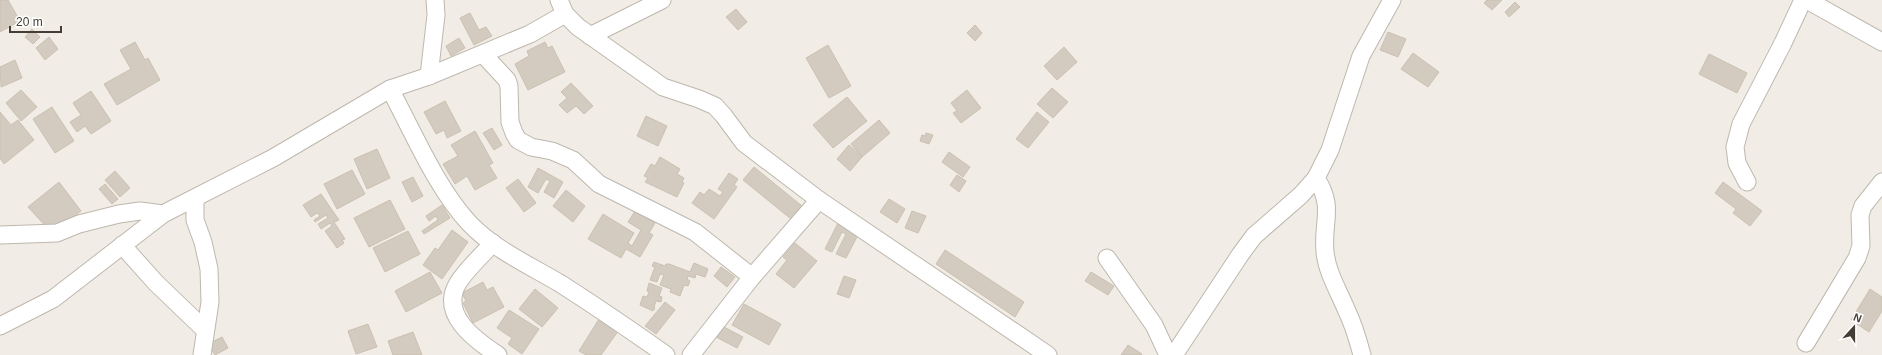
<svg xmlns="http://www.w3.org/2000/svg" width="1882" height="355" font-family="Helvetica,sans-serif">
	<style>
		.building { fill: #d4cbc0; stroke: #cbc0b1 }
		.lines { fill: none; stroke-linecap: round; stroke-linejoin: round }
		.street-casing { stroke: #beb7ad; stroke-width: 19 }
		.street { stroke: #fff; stroke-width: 17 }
	</style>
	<rect width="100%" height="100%" fill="#f1ede6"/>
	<g class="building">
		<polygon points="0,0 8,0 20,21 0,32"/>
		<polygon points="1487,0 1502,0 1492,10 1484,3"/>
		<polygon points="1515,2 1520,7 1509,17 1505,12"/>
		<polygon points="736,9 747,22 738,30 726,17"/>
		<polygon points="470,13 479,30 486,27 492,36 474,45 460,18"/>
		<polygon points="975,25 982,33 975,41 967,33"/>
		<polygon points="32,29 40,37 33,44 25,37"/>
		<polygon points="1388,32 1406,39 1398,57 1380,50"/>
		<polygon points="49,37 58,49 45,60 36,48"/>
		<polygon points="459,38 465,48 451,56 446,46"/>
		<polygon points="135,42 145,60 148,58 160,80 117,105 104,84 131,69 120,50"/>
		<polygon points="545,42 548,48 552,46 565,72 528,90 515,64 529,56 527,51"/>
		<polygon points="828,45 851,86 829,98 806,58"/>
		<polygon points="1064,47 1077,62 1057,80 1044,66"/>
		<polygon points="1413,53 1439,72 1428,87 1401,69"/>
		<polygon points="1709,54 1747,73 1737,93 1699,74"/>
		<polygon points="15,60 22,78 1,87 0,67"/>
		<polygon points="571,83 593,106 584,114 576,106 567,113 559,105 567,98 561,92"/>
		<polygon points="1052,88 1068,102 1053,118 1037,104"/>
		<polygon points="21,90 37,107 21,121 6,103"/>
		<polygon points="967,90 981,108 961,123 953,113 957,111 951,103"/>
		<polygon points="91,91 111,121 91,134 85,126 77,132 70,122 81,115 73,103"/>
		<polygon points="847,97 867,121 833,148 813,125"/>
		<polygon points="445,101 461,131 447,138 444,130 436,134 424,112"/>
		<polygon points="52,107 74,141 55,153 33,119"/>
		<polygon points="0,112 11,125 18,120 34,140 4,164 0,158"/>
		<polygon points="1037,112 1049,122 1028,148 1016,139"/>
		<polygon points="646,116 667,126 658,146 637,136"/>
		<polygon points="879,120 890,133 862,157 851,144"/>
		<polygon points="492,128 502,145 494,150 483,133"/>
		<polygon points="475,131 493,163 489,165 497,178 475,190 467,176 455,184 443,164 458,156 451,145"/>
		<polygon points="926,133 933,135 929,144 920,141 922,135 925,136"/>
		<polygon points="849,145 862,157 850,171 837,159"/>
		<polygon points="377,149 390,178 367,189 354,159"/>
		<polygon points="949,152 970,167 963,177 942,162"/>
		<polygon points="660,157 680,169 677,174 684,178 682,182 684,183 677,197 645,182 648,178 644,176 651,164 655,166"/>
		<polygon points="754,167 802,206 791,219 743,180"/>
		<polygon points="538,168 563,182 554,198 544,192 550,181 546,179 538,193 528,187"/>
		<polygon points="352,170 365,194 337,209 324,184"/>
		<polygon points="115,171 130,188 120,197 105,180"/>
		<polygon points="729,173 738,179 734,185 737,187 714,219 692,203 700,192 704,195 709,189 720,196 723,192 718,189"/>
		<polygon points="957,175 966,181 959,192 950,185"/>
		<polygon points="413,177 423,196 412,202 402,182"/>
		<polygon points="518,179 536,203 524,212 506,188"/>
		<polygon points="59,182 81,211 52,233 28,207"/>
		<polygon points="1723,182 1762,211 1750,226 1733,213 1736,209 1715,193"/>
		<polygon points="105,184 118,199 112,204 99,189"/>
		<polygon points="566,190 585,206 573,222 553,206"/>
		<polygon points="321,194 339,220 334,222 345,239 342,240 344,243 337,248 325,231 332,226 330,223 321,229 318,224 328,218 326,215 315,222 314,220 320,216 317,213 311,217 303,205"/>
		<polygon points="889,199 905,209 897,223 880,212"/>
		<polygon points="390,200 405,229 369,247 354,218"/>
		<polygon points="442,205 450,218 424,234 422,231 438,220 436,216 429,221 426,216"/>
		<polygon points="635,211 655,223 649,233 653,235 640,257 626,249 621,258 588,239 603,214 634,233 628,243 632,246 641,230 628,222"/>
		<polygon points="912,211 926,216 918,233 905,228"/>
		<polygon points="839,221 860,231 846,258 836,254 846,234 842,232 832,252 825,249"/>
		<polygon points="452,230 468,242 442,279 423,265 435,248 438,250"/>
		<polygon points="408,231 420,254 385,272 373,248"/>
		<polygon points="795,243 817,261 794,288 776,274 787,260 783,257"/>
		<polygon points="945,250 1024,302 1015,317 936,264"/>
		<polygon points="654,262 665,266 666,264 669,264 690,272 694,263 708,269 705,277 696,274 695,278 688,276 687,279 690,281 688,286 684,285 680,296 670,292 671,289 660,285 664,275 660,274 657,282 650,280 655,267 652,266"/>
		<polygon points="721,267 735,277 727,287 714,276"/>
		<polygon points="430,272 442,293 406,312 395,291"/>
		<polygon points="1091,272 1114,286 1108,295 1085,281"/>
		<polygon points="844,276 856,280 849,298 837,294"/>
		<polygon points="483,282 487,290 493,287 504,307 473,323 463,303 466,301 462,293"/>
		<polygon points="649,283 662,288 659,296 662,297 661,302 656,301 654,307 655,308 653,311 640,305 643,296 647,297 649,292 647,291"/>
		<polygon points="535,289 558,308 542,327 519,309"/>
		<polygon points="1870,289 1882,297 1882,311 1869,332 1851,320"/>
		<polygon points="665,302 675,310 656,334 645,326"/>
		<polygon points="744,304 781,324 769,345 732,325"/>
		<polygon points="509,310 539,329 522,354 508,344 512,338 497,328"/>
		<polygon points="599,319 619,330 601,355 586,355 579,351"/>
		<polygon points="368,324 377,347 356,354 348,331"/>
		<polygon points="722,326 743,337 737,348 716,337"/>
		<polygon points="413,332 422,355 393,355 388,341"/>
		<polygon points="222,337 228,348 215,355 208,344"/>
		<polygon points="1128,345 1142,354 1141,355 1121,355"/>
	</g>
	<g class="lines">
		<defs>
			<g id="street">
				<polyline points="559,0 565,14 578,27 663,87 699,99 715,106 724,116 744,143 819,200 1048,355"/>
				<polyline points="1807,0 1882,42"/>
				<polyline points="590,36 662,0"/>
				<polyline points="483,54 507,80 509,86 510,122 514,133 518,140 531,147 552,151 573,160 599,184 695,232 752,277"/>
				<polyline points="429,76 436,15 435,0"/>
				<path d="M390 89C413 132 437 189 470 224 495 250 531 266 561 284 597 307 632 331 666 355"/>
				<path d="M1316 178C1335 208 1322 221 1325 252 1327 272 1338 290 1346 309 1353 323 1358 340 1362 355"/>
				<polyline points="1747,182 1737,163 1735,147 1741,124 1783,43 1803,0"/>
				<polyline points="195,199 195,220 203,242 209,269 210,302 202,355"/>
				<polyline points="0,235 57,233 79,224 119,214 140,211 163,214"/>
				<path d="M493 243C483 254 465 271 458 283 439 314 475 340 498 355"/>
				<polyline points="122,245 156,283 205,330"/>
				<polyline points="1107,258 1154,325 1168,355"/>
				<polyline points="0,326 53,299 163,214 273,158 390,89 429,76 530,34 565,14"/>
				<polyline points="1806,343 1857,258 1861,246 1860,215 1863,206 1882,182"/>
				<polyline points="691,355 752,277 819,200"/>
				<polyline points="1174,355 1240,255 1254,236 1301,195 1316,178 1330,150 1361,56 1392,0"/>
			</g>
		</defs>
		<use href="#street" class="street-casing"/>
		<use href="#street" class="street"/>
	</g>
	<g transform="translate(1854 327) rotate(21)" stroke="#ffffff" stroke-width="3" paint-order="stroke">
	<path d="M0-3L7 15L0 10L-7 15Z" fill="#433d36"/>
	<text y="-6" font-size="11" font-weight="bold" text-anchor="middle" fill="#433d36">N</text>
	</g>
	<path d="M10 26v6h51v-6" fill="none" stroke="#433d36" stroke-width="2"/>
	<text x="16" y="26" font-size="12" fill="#433d36" stroke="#ffffff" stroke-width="3" paint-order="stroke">20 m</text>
</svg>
